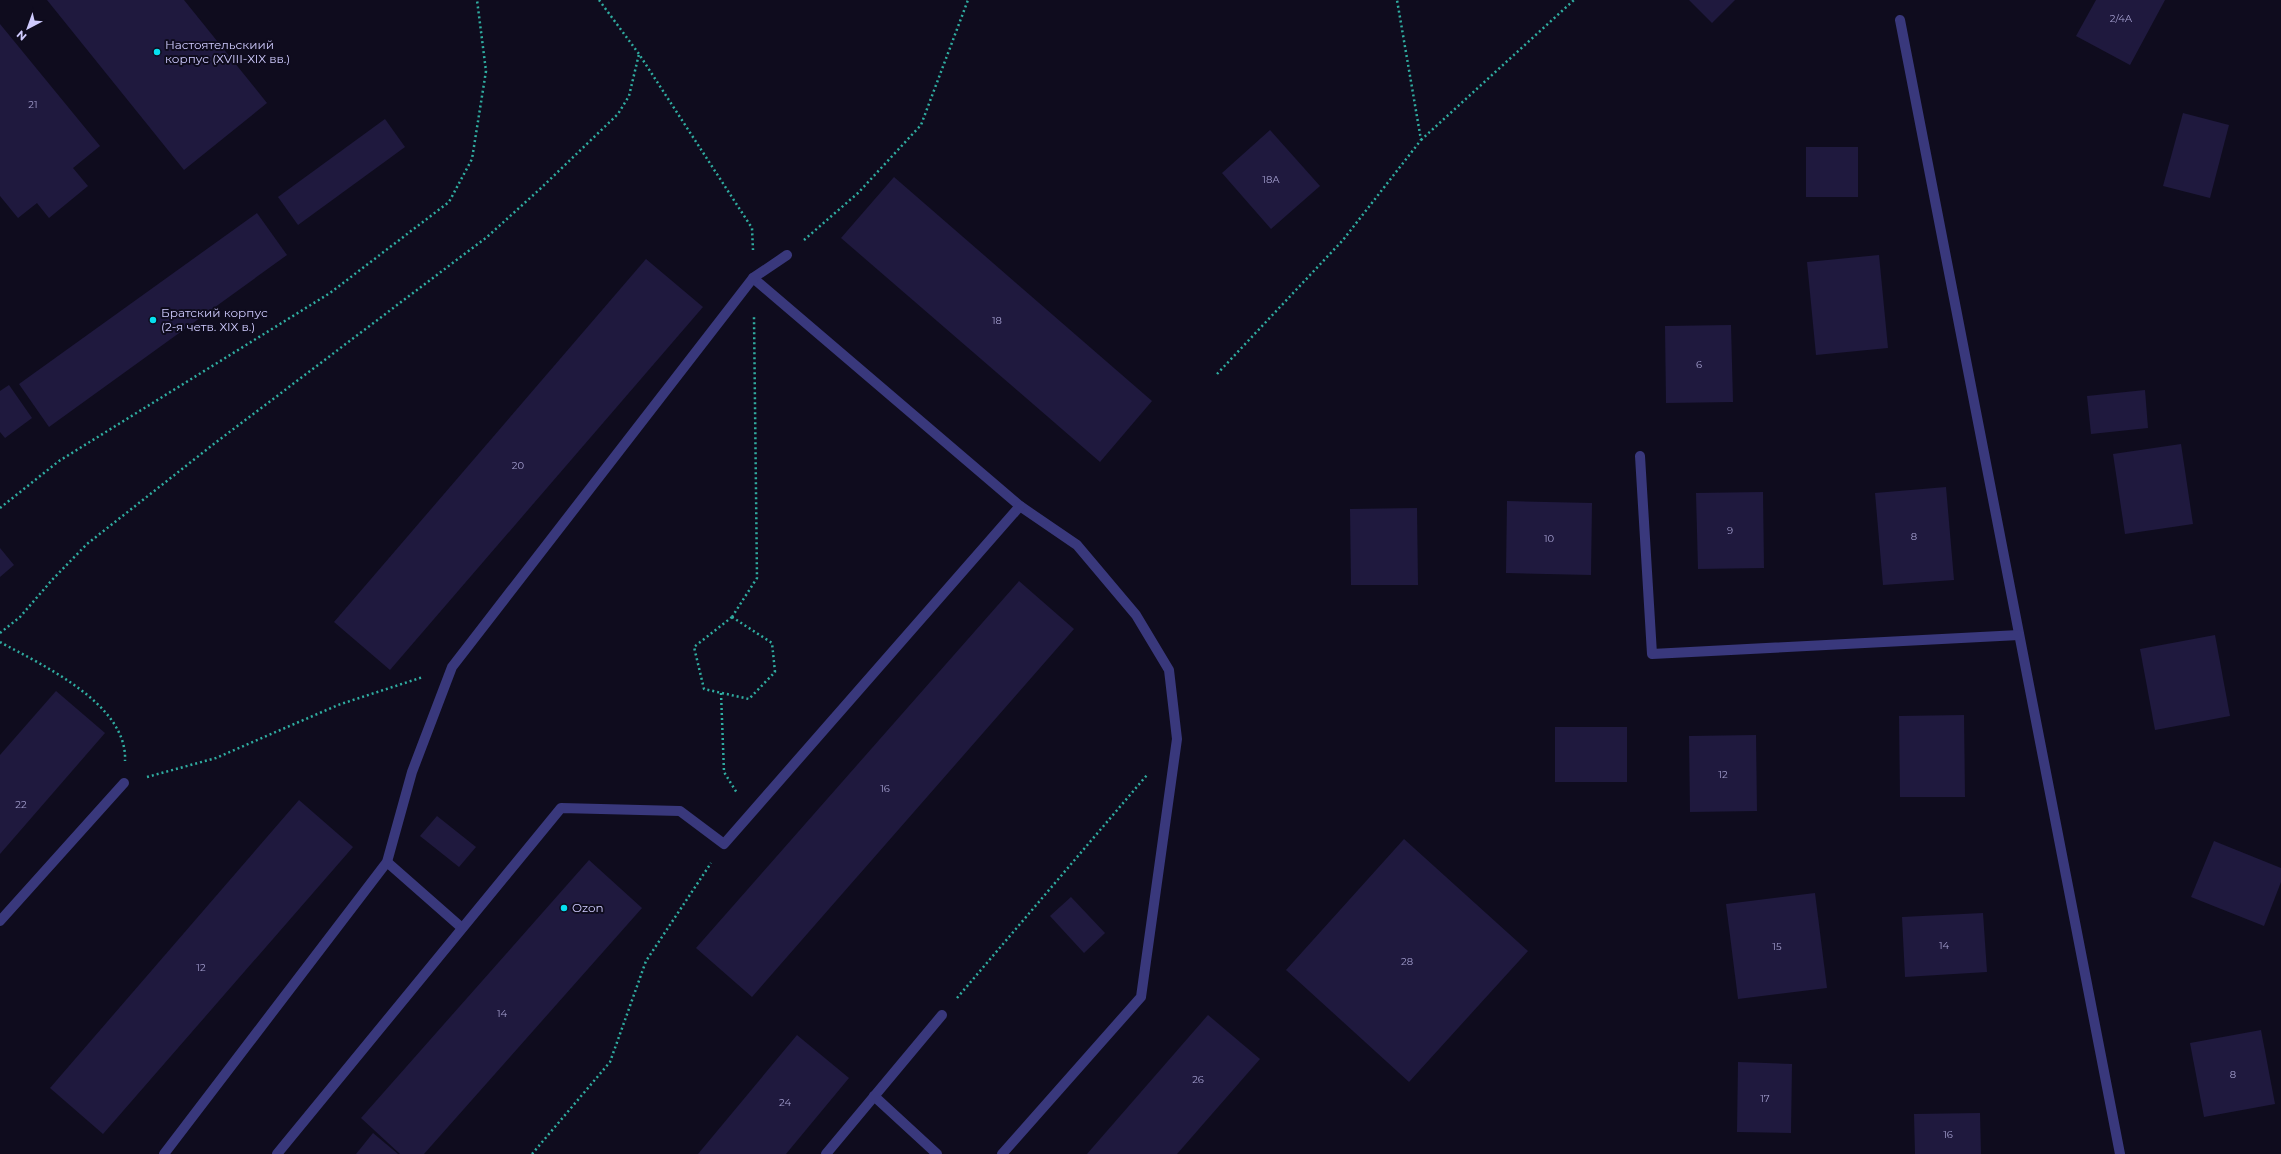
<svg xmlns="http://www.w3.org/2000/svg" width="2281" height="1154" font-family="Montserrat,sans-serif">
	<style>
		.building { fill: #1f193e }
		.lines { fill: none; stroke-linecap: round; stroke-linejoin: round }
		.path { stroke: #30ada1; stroke-width: 2.5; stroke-dasharray: 2 3; stroke-linecap: butt }
		.minor { stroke: #39387c; stroke-width: 10 }
		.poi-dot { fill: #06e0ef; stroke: #0f0c1e; stroke-width: 1.5 }
		.labels { text-anchor: middle; stroke-width: 4; stroke-linejoin: round; paint-order: stroke }
		.number-label { font-size: 10px; fill: #a39ece }
		.poi-label { font-size: 12px; fill: #cfcbfe; stroke: #0f0c1e; text-anchor: start }
	</style>
	<rect width="100%" height="100%" fill="#0f0c1e"/>
	<g class="building">
		<polygon points="47,0 184,0 267,103 184,170"/>
		<polygon points="1689,0 1735,0 1712,23"/>
		<polygon points="2096,0 2165,0 2130,65 2076,36"/>
		<polygon points="0,24 100,146 73,168 88,186 49,218 37,203 18,218 0,196"/>
		<polygon points="2183,113 2229,125 2210,198 2163,186"/>
		<polygon points="385,119 405,147 298,225 278,197"/>
		<polygon points="1270,130 1320,186 1271,229 1222,173"/>
		<rect x="1806" y="147" width="52" height="50"/>
		<polygon points="894,177 1152,401 1100,462 841,238"/>
		<polygon points="257,213 287,255 49,427 19,384"/>
		<polygon points="1879,255 1888,348 1816,355 1807,262"/>
		<polygon points="646,259 703,307 390,670 334,622"/>
		<polygon points="1731,325 1733,402 1666,403 1665,326"/>
		<polygon points="9,385 32,418 5,438 0,432 0,391"/>
		<polygon points="2145,390 2148,428 2091,434 2087,396"/>
		<polygon points="2181,444 2193,524 2125,534 2113,454"/>
		<polygon points="1946,487 1954,580 1883,585 1875,493"/>
		<polygon points="1763,492 1764,568 1698,569 1696,493"/>
		<polygon points="1507,501 1592,503 1591,575 1506,573"/>
		<polygon points="1417,508 1418,585 1351,585 1350,509"/>
		<polygon points="0,548 14,565 0,577"/>
		<polygon points="1019,581 1074,629 752,997 696,948"/>
		<polygon points="2215,635 2230,716 2155,730 2140,649"/>
		<polygon points="56,691 105,733 0,854 0,755"/>
		<polygon points="1964,715 1965,797 1900,797 1899,716"/>
		<rect x="1555" y="727" width="72" height="55"/>
		<polygon points="1756,735 1757,811 1690,812 1689,736"/>
		<polygon points="299,800 353,847 103,1134 50,1088"/>
		<polygon points="437,816 476,847 459,867 420,836"/>
		<polygon points="1404,839 1528,951 1409,1082 1286,970"/>
		<polygon points="2214,841 2281,868 2281,882 2264,926 2191,897"/>
		<polygon points="589,860 642,908 424,1154 400,1154 361,1118"/>
		<polygon points="1815,893 1827,988 1738,999 1726,904"/>
		<polygon points="1071,897 1105,933 1084,953 1050,916"/>
		<polygon points="1983,913 1987,972 1905,977 1902,917"/>
		<polygon points="1208,1015 1260,1059 1177,1154 1087,1154"/>
		<polygon points="2261,1030 2275,1104 2204,1117 2190,1043"/>
		<polygon points="797,1035 849,1078 786,1154 698,1154"/>
		<polygon points="1738,1062 1792,1064 1791,1133 1737,1132"/>
		<polygon points="1980,1113 1981,1154 1915,1154 1914,1114"/>
		<polygon points="373,1133 398,1154 356,1154"/>
	</g>
	<g class="lines">
		<g class="path">
			<polyline points="599,0 639,54 752,228 753,250"/>
			<polyline points="1421,140 1574,0"/>
			<polyline points="804,240 858,193 921,125 968,0"/>
			<polyline points="1217,374 1343,240 1421,140 1397,0"/>
			<polyline points="0,508 59,461 330,293 449,202 472,159 486,71 477,0"/>
			<polyline points="732,617 757,578 754,317"/>
			<polygon points="732,617 772,643 775,672 749,699 704,689 694,647"/>
			<polyline points="0,633 20,617 52,580 87,544 215,443 487,237 540,189 618,114 629,96 639,54"/>
			<path d="M0 642C42 665 128 704 125 761"/>
			<polyline points="721,693 724,772 737,793"/>
			<polyline points="147,777 216,758 338,705 423,677"/>
			<polyline points="957,998 1147,775"/>
			<polyline points="532,1154 610,1062 646,961 711,863"/>
		</g>
		<g class="minor">
			<polyline points="1900,20 2120,1154"/>
			<polyline points="753,278 1020,506 1077,545 1136,615 1169,670 1177,739 1141,997 1002,1154"/>
			<polyline points="1640,456 1652,654 2019,635"/>
			<polyline points="387,862 462,928"/>
			<polyline points="0,921 124,783"/>
			<polyline points="874,1096 937,1154"/>
			<polyline points="164,1154 387,862 412,772 452,667 753,278 787,255"/>
			<polyline points="277,1154 561,808 680,811 724,844 1020,506"/>
			<polyline points="826,1154 942,1015"/>
		</g>
	</g>
	<g class="poi-dot">
		<circle cx="157" cy="52" r="4"/>
		<circle cx="153" cy="320" r="4"/>
		<circle cx="564" cy="908" r="4"/>
	</g>
	<g class="labels">
		<g class="number-label">
			<text x="2121" y="22">2/4А</text>
			<text x="33" y="108">21</text>
			<text x="1271" y="183">18А</text>
			<text x="997" y="324">18</text>
			<text x="1699" y="368">6</text>
			<text x="518" y="469">20</text>
			<text x="1730" y="534">9</text>
			<text x="1914" y="540">8</text>
			<text x="1549" y="542">10</text>
			<text x="1723" y="778">12</text>
			<text x="885" y="792">16</text>
			<text x="21" y="808">22</text>
			<text x="1944" y="949">14</text>
			<text x="1777" y="950">15</text>
			<text x="1407" y="965">28</text>
			<text x="201" y="971">12</text>
			<text x="502" y="1017">14</text>
			<text x="2233" y="1078">8</text>
			<text x="1198" y="1083">26</text>
			<text x="1765" y="1102">17</text>
			<text x="785" y="1106">24</text>
			<text x="1948" y="1138">16</text>
		</g>
		<g class="poi-label">
			<text x="165" y="49">Настоятельскиий<tspan x="165" dy="14">корпус (XVIII-XIX вв.)</tspan></text>
			<text x="161" y="317">Братский корпус<tspan x="161" dy="14">(2-я четв. XIX в.)</tspan></text>
			<text x="572" y="912">Ozon</text>
		</g>
	</g>
	<g transform="translate(28 28) rotate(221)" stroke="#0f0c1e" stroke-width="3" paint-order="stroke">
	<path d="M0-3L7 15L0 10L-7 15Z" fill="#cfcbfe"/>
	<text y="-6" font-size="11" font-weight="bold" text-anchor="middle" fill="#cfcbfe">N</text>
	</g>
</svg>
